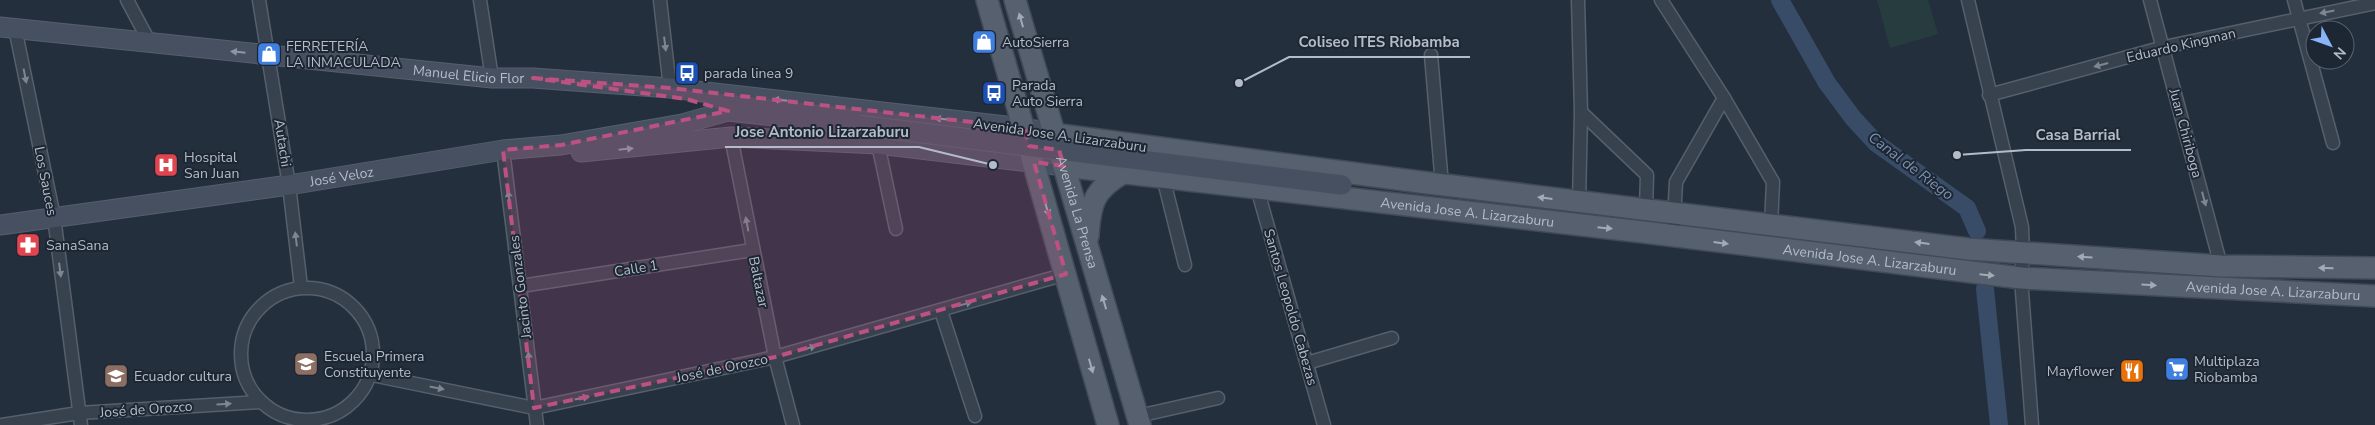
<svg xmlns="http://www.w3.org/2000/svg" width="2375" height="425" font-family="'Nunito Sans',sans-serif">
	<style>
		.green { fill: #263c3f }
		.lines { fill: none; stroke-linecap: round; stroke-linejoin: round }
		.canal { stroke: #394c67; stroke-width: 18 }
		.street-casing { stroke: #565f6c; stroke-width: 15 }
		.secondary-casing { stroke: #565f6c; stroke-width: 21 }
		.primary-casing { stroke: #414a57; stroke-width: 24 }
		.street { stroke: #38414e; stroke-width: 12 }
		.secondary { stroke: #465061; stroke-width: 19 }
		.primary { stroke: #56606e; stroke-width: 21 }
		.secondary-bridge-casing { stroke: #565f6c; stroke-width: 21; stroke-linecap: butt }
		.secondary-bridge { stroke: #465061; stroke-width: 19 }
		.oneway { fill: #7c8592 }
		.oneway2 { fill: #a1aab7 }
		.oneway3 { fill: #8e96a5 }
		.marked { fill: #bd5182; fill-opacity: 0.2; stroke: #bd5182; stroke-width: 4; stroke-dasharray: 10 6; stroke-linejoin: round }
		.labels { text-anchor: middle; stroke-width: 4; stroke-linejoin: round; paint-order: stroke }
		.poi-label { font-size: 14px; fill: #b4bcc9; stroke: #1d2633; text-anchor: start }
		.street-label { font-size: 14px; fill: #b4bcc9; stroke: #1d2633 }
		.water-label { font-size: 15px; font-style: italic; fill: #7c92b1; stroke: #1d2633 }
		.leader { fill: none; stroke: #b4bcc9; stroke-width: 2 }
		.callout-dot { fill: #b4bcc9; stroke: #1d2633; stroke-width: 2 }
		.callout-label { font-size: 15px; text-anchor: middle; font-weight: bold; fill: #b4bcc9; stroke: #1d2633; stroke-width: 4; stroke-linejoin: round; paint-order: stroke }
	</style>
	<rect width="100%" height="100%" fill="#242f3e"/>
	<polygon class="green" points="1877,0 1928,0 1938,34 1890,48"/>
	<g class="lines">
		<g class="canal">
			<polyline points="1780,0 1827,83 1853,118 1876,143 1967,208 1977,231"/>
			<polyline points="1985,289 1999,425"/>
		</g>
		<defs>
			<g id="street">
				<polyline points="127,0 150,43"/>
				<polyline points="259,0 289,185 301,287"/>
				<polyline points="480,0 492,78"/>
				<polyline points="660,0 670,88"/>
				<polyline points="1578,0 1581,112 1579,202"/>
				<polyline points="1661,0 1724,98 1773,182 1771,225"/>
				<polyline points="1968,0 2022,227 2023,253 2021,278 2032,425"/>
				<polyline points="2150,0 2221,266"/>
				<polyline points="2294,0 2333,143"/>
				<polyline points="15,28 54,217 81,425"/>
				<polyline points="1431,55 1442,185"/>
				<polyline points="1989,95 2164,47 2375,3"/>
				<polyline points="1581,112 1647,175 1646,209"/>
				<polyline points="731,137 775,357 793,425"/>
				<polyline points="878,144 896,229"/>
				<polyline points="503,150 537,425"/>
				<polyline points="1163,177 1185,265"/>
				<polyline points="1257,188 1324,425"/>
				<polyline points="1673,237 1676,182 1724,98"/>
				<polyline points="521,286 752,250"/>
				<circle cx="307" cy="354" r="66"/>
				<polyline points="941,311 975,416"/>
				<polyline points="1307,363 1392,338"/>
				<polyline points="372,375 534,408 775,357 1066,274"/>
				<polyline points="1138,416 1218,398"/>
				<polyline points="2,425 79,413 261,402"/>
			</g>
			<g id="secondary">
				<path id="s1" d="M0 27 492 78H533L670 88 1025 128 1053 134"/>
				<polyline points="716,108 728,111 858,125"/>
				<polyline points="581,152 731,137 878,144 1064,166"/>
				<path id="s2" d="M0 225 289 185 503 150 561 145 682 124 728 111"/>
			</g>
			<g id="primary">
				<polyline points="987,0 1108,425"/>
				<path id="s3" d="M1015 0 1140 425"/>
				<polyline points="1053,134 1420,182 1968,249 2221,266 2375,268"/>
				<path id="s4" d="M1064 166 1643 232 2021 278 2375 296"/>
				<path d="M1088 236C1090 204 1094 189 1123 173"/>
			</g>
		</defs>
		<use href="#street" class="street-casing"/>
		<use href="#secondary" class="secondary-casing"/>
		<use href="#primary" class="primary-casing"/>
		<use href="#street" class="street"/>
		<use href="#secondary" class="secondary"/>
		<use href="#primary" class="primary"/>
		<defs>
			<polyline id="secondary-bridge" points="858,125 1342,185"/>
		</defs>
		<use href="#secondary-bridge" class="secondary-bridge-casing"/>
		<use href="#secondary-bridge" class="secondary-bridge"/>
	</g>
	<defs><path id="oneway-solid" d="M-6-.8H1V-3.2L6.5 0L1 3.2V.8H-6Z" transform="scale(1.25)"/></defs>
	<g class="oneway">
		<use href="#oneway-solid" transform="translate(2327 12) rotate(169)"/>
		<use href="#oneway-solid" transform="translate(665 44) rotate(83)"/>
		<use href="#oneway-solid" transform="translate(2101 65) rotate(165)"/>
		<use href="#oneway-solid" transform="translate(25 76) rotate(79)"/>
		<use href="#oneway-solid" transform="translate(509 198) rotate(-98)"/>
		<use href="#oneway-solid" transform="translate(2204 199) rotate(75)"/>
		<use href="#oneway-solid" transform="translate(747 224) rotate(-101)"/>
		<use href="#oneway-solid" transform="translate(296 239) rotate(-97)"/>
		<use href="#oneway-solid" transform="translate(60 270) rotate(83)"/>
		<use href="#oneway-solid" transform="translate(965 304) rotate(-16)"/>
		<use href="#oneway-solid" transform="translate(809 348) rotate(-16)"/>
		<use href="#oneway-solid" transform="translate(529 359) rotate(-96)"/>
		<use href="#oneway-solid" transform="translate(437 388) rotate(11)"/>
		<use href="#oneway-solid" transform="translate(582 398) rotate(-12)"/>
		<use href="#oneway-solid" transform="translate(224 404) rotate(-4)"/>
	</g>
	<g class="oneway2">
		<use href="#oneway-solid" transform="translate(1021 20) rotate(-106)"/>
		<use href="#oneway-solid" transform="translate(1545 198) rotate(-173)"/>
		<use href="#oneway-solid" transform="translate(1047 209) rotate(74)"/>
		<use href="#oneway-solid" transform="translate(1605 228) rotate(6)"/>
		<use href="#oneway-solid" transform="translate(1721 243) rotate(7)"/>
		<use href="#oneway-solid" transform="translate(1922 243) rotate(-173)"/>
		<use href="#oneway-solid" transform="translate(2085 257) rotate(-176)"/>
		<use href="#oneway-solid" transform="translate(2326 268) rotate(-179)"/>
		<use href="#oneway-solid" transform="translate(1987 275) rotate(6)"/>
		<use href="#oneway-solid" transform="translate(2149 285) rotate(3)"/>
		<use href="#oneway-solid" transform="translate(1104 302) rotate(-107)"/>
		<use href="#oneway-solid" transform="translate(1091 366) rotate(74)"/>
	</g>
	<g class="oneway3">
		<use href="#oneway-solid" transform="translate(238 52) rotate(-174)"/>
		<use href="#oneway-solid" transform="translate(780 100) rotate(-174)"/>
		<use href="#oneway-solid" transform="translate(942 119) rotate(-174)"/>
		<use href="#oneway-solid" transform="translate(626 149) rotate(-6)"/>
	</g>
	<path class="marked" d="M533 78 670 88 1025 128 1029 146 1059 150 1064 166 1034 162 1066 274 775 357 534 408 503 150 561 145 728 111 686 99Z"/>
	<defs>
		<symbol id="shop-square" viewBox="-11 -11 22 22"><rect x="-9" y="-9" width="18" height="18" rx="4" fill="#3f7fe0" stroke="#1d2633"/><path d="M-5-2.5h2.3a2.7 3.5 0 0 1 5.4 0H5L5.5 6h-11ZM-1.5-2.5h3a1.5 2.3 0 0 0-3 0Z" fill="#fff"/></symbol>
		<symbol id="bus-square" viewBox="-11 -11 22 22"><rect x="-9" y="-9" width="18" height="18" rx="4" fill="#1a4fb4" stroke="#1d2633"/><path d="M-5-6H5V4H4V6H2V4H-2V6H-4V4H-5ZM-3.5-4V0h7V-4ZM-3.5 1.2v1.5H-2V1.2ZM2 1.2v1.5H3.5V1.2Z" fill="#fff"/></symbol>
		<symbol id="hospital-square" viewBox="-11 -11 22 22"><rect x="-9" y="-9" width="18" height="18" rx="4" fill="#e0444e" stroke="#1d2633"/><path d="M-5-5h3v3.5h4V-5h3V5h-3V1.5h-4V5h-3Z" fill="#fff"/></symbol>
		<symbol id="pharmacy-square" viewBox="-11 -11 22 22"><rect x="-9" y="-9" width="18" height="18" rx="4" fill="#e0444e" stroke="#1d2633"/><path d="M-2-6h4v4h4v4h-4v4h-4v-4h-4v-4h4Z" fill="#fff"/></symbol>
		<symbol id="school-square" viewBox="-11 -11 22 22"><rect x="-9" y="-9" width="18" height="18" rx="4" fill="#8d6e63" stroke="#1d2633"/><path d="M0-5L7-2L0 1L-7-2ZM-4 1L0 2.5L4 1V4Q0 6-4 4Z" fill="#fff"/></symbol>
		<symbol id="supermarket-square" viewBox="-11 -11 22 22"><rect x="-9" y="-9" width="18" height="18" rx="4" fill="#3f7fe0" stroke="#1d2633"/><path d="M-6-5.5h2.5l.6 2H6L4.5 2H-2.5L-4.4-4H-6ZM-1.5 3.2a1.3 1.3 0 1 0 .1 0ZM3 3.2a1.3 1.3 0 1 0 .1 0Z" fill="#fff"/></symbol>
		<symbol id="restaurant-square" viewBox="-11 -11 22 22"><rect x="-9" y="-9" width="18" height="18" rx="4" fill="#e8710a" stroke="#1d2633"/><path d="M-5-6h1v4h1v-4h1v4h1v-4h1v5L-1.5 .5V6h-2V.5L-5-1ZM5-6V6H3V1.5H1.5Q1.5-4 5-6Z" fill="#fff"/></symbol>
	</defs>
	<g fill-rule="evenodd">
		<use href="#shop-square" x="970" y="28" width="28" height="28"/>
		<use href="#shop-square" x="255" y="40" width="28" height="28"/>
		<use href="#bus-square" x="673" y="59" width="28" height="28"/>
		<use href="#bus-square" x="980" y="79" width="28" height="28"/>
		<use href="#hospital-square" x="152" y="151" width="28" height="28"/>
		<use href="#pharmacy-square" x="14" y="231" width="28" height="28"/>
		<use href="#school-square" x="292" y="350" width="28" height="28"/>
		<use href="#supermarket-square" x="2163" y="355" width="28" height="28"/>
		<use href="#restaurant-square" x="2118" y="357" width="28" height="28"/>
		<use href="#school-square" x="102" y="362" width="28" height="28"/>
	</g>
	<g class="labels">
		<g class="poi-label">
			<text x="1002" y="47">AutoSierra</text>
			<text x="286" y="51">FERRETERÍA<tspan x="286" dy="16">LA INMACULADA</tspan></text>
			<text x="704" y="78">parada linea 9</text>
			<text x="1012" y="90">Parada<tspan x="1012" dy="16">Auto Sierra</tspan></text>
			<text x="184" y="162">Hospital<tspan x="184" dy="16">San Juan</tspan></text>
			<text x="46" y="250">SanaSana</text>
			<text x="324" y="361">Escuela Primera<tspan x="324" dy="16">Constituyente</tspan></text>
			<text x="2194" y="366">Multiplaza<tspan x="2194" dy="16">Riobamba</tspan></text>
			<text x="2114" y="376" text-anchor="end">Mayflower</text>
			<text x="134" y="381">Ecuador cultura</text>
		</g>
		<g class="street-label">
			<text transform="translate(2181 45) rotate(-13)" y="5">Eduardo Kingman</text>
			<text dy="5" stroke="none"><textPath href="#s1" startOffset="471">Manuel Elicio Flor</textPath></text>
			<text transform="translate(2186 133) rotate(75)" y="5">Juan Chiriboga</text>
			<text transform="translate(1060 135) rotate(8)" y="5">Avenida Jose A. Lizarzaburu</text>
			<text transform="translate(283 143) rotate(81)" y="5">Autachi</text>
			<text dy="5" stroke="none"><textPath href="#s2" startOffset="345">José Veloz</textPath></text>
			<text transform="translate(46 181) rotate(79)" y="5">Los Sauces</text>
			<text dy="5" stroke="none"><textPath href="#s4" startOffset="406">Avenida Jose A. Lizarzaburu</textPath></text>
			<text dy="5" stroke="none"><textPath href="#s3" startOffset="221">Avenida La Prensa</textPath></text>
			<text dy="5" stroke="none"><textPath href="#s4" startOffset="811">Avenida Jose A. Lizarzaburu</textPath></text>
			<text transform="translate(636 268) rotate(-9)" y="5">Calle 1</text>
			<text transform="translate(759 282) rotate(78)" y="5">Baltazar</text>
			<text transform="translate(520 287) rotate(-97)" y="5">Jacinto Gonzales</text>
			<text dy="5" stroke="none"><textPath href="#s4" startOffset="1216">Avenida Jose A. Lizarzaburu</textPath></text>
			<text transform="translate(1291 307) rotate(74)" y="5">Santos Leopoldo Cabezas</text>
			<text transform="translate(722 368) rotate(-12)" y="5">José de Orozco</text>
			<text transform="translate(146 409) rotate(-4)" y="5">José de Orozco</text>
		</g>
		<g class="water-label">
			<text transform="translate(1911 166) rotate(37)" y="5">Canal de Riego</text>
		</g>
	</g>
	<path class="leader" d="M1239 83L1289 57H1470M993 165L919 147H725M1957 155L2026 150H2131"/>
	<g class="callout-dot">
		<circle cx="1239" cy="83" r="5"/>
		<circle cx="993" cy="165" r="5"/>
		<circle cx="1957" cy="155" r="5"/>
	</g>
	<g class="callout-label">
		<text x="1379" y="47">Coliseo ITES Riobamba</text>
		<text x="822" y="137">Jose Antonio Lizarzaburu</text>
		<text x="2078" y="140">Casa Barrial</text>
	</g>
	<g transform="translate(2330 45) rotate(131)"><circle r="24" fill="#1d2633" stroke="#59626f"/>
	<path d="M0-4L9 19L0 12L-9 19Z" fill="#8ab4f8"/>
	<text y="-8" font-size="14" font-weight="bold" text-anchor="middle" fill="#b4bcc9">N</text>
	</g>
</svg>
